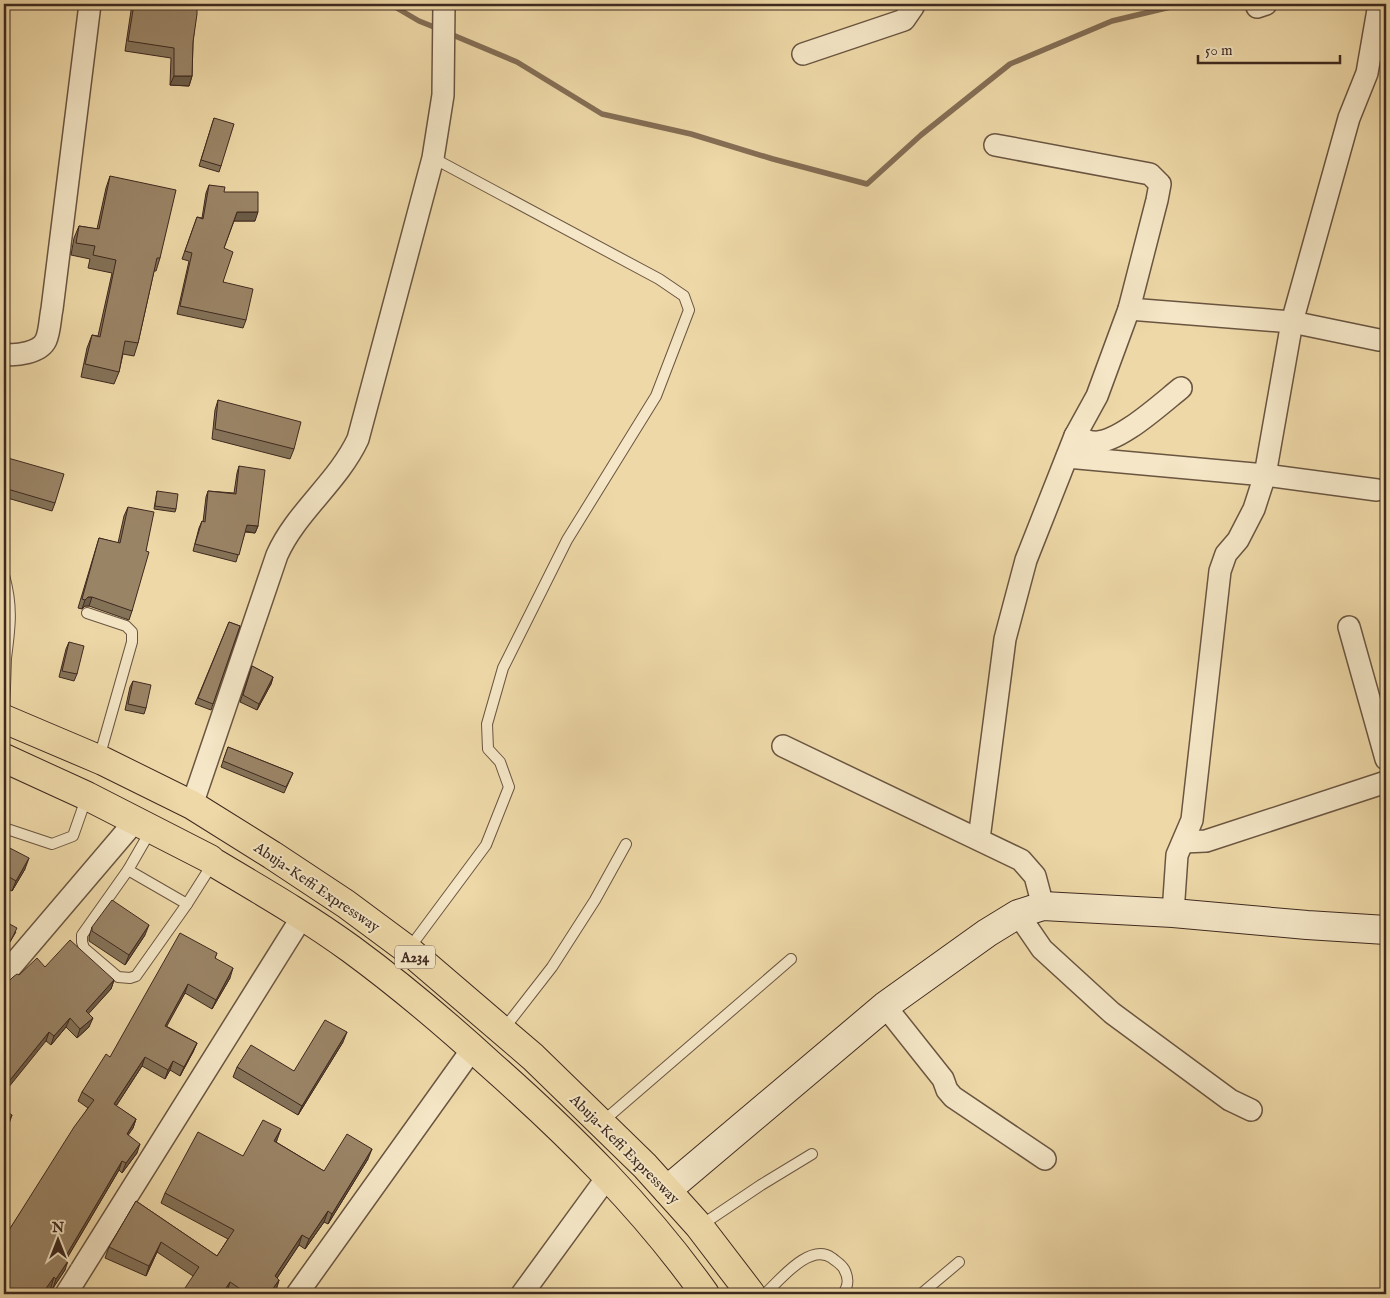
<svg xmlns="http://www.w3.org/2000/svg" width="1390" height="1298" font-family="'IM FELL English',serif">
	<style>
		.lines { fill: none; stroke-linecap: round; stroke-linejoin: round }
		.stream { stroke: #846e55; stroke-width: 5.5 }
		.lane-casing { stroke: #6a5541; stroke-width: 12 }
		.street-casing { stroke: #6a5541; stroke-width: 24 }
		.secondary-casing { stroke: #3e291f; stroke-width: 30 }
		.highway-casing { stroke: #3e291f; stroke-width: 30 }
		.lane { stroke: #f4e6c6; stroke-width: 10 }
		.street { stroke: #f4e6c6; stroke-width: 21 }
		.secondary { stroke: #f4e6c6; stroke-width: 28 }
		.highway { stroke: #eed8a7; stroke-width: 28 }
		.wall { fill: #847258; stroke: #3e291f }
		.shaded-wall { fill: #6c5c47; stroke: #3e291f }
		.building { fill: #9a8466; stroke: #3e291f }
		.labels { text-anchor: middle; stroke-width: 4; stroke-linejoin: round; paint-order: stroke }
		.shield { fill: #f4e6c6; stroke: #756251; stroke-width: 1 }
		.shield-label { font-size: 14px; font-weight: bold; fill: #3e291f }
		.street-label { font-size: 15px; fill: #3e291f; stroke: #f4e6c6 }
	</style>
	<rect width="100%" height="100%" fill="#eed8a7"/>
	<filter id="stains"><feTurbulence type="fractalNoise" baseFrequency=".004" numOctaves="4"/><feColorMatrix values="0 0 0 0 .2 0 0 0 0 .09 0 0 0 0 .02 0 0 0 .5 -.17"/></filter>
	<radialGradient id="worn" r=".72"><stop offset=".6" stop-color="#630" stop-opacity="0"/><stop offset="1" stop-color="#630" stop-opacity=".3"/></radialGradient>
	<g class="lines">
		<g class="stream">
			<polyline points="390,4 419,21 439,29"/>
			<polyline points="448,33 517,62 602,114 691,134 773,159 867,184 921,135 1010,64 1112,21 1183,4"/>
		</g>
		<defs>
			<g id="lane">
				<path d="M4 575C13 607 10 627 6 658"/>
				<polyline points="87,613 126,626 132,632 132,642 99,758"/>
				<polyline points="4,716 6,658 4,653"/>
				<polyline points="4,828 52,844 73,836 87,796"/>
				<polyline points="151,830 128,870 187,904 213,863"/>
				<polyline points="128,870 82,935 82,942 84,948 118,977 130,978 136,976 187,904"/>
				<polyline points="408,950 486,845 509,787 500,762 488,749 487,724 503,668 567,540 656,396 689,310 684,296 659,279 433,158"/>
				<polyline points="503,1030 552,967 595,900 626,844"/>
				<polyline points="601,1123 791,959"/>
				<polyline points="700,1226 761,1185 812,1154"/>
				<path d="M765 1294C780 1280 810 1242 832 1258 837 1262 841 1264 844 1269 849 1278 849 1285 843 1294"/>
				<polyline points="921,1294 959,1262"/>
			</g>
			<g id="street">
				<polyline points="1257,7 1266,4"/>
				<polyline points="803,54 904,20 913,7 912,4"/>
				<polyline points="1129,309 1292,322 1379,340"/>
				<path d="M4 354C16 356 40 353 46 340 50 331 50 318 52 309L90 4"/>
				<path d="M1075 436C1081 438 1087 442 1093 442 1117 445 1162 403 1181 388"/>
				<polyline points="1067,457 1265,475 1377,490"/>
				<polyline points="1349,627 1386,759"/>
				<polyline points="783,746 1021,860 1035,876 1043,906"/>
				<path d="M192 805 277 555C296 512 338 482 358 439L433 158 443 95 444 4"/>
				<polyline points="979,839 1005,639 1026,560 1075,436 1097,396 1129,309 1157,200 1160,184 1150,174 995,145"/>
				<polyline points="1183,842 1206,841 1386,782"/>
				<polyline points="1173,913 1177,855 1192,820 1220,571 1226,554 1238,540 1254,509 1265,475 1292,322 1349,118 1367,73 1379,4"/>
				<polyline points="1018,914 1042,949 1112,1013 1230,1100 1251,1110"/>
				<polyline points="4,975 136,820"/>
				<polyline points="885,1006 943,1079 947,1090 953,1097 1045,1159"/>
				<polyline points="66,1294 302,917"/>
				<polyline points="297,1294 473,1048"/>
				<polyline points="522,1294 608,1176"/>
			</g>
			<polyline id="secondary" points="667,1190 885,1006 987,933 1018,914 1043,906 1173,913 1307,925 1386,930"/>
			<g id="highway">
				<polyline points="4,719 103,761 192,805 272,855 346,904 408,950 533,1057 645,1166 699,1226 751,1294"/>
				<path d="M4 758 87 796 210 859 213 862C260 890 307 917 351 949 400 985 446 1024 491 1065 569 1134 645 1209 705 1294"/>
			</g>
		</defs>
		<use href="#lane" class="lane-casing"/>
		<use href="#street" class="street-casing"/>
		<use href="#secondary" class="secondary-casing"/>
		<use href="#highway" class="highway-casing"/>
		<use href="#lane" class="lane"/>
		<use href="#street" class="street"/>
		<use href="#secondary" class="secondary"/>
		<use href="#highway" class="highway"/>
	</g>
	<g class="wall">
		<polygon points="132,4 197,4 193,42 192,76 189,86 170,85 171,58 125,51"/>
		<polygon points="214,118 221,166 219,172 199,166"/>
		<polygon points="110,176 160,258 156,271 154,271 138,343 134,356 123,354 119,372 114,384 81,377 87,348 92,335 98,336 112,273 88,268 90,259 71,255 74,238 79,226 97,229 106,188"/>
		<polygon points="209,185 224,192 255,221 234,221 224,248 223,282 246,320 243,328 177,314 189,261 182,259 197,217 202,218 206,193"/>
		<polygon points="218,400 294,449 290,459 212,439 215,410"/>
		<polygon points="4,452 8,458 55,503 52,511 4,497"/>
		<polygon points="239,466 258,526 255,533 245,532 236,562 193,551 199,528 202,521 203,522 206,497 208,491 234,493 237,473"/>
		<polygon points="157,491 176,509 175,512 154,509"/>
		<polygon points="128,507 132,611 129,620 89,606 85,606 82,609 78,608 99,538 118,543 124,516"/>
		<polygon points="229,622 240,626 211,710 195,704"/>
		<polygon points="69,642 77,674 74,681 59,677 66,649"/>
		<polygon points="252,666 273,677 271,684 257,710 240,702"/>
		<polygon points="133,681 146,708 144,714 125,710 130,687"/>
		<polygon points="228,747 293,773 284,793 221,767"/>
		<polygon points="4,845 25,869 12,891 4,887"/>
		<polygon points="4,921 16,932 8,945 4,942"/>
		<polygon points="92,927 145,935 125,965 89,941 89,937"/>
		<polygon points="217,953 215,958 230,978 212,1009 185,993 166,1026 197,1043 193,1052 180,1076 170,1070 165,1079 142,1066 116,1106 136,1119 133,1128 128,1135 137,1153 122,1173 119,1170 66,1260 65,1270 53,1288 51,1287 45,1294 4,1294 4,1238 88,1108 78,1101 82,1092 110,1057"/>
		<polygon points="45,967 114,980 111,989 88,1013 89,1027 77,1038 66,1027 51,1045 46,1041 19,975"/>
		<polygon points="343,1042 298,1115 233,1077 237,1067 294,1071"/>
		<polygon points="277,1140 276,1142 324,1171 368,1159 328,1224 324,1222 305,1249 299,1245 277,1278 279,1280 276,1290 273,1294 230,1294 227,1292 193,1276 157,1252 146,1276 105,1258 109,1247 136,1201 217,1256 228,1239 161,1203 165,1193"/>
	</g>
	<g class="shaded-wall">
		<polygon points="174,76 192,76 189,86 170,85"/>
		<polygon points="237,212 258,212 255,221 234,221"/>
		<polygon points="247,525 258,526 255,533 244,531"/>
		<polygon points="88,597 92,597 89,606 85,606 82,609 85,600"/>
		<polygon points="273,677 271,684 257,710 259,704"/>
		<polygon points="29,858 25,869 12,891 16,881"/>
		<polygon points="149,925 145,935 125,965 129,955"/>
		<polygon points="233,968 230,978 212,1009 216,1000"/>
		<polygon points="114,980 111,989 83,1020 86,1011"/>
		<polygon points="188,984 185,993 162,1035 165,1026"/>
		<polygon points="70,1018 66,1027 51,1045 54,1036"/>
		<polygon points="93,1018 89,1027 77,1038 80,1029"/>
		<polygon points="49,1032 46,1041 4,1093 4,1091 6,1085"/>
		<polygon points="347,1032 343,1042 298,1115 302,1106"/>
		<polygon points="197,1043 193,1052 180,1076 184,1067"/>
		<polygon points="145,1057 142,1066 111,1114 114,1104"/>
		<polygon points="173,1061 170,1070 165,1079 168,1070"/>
		<polygon points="12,1115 9,1124 4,1132 4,1128"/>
		<polygon points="136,1119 133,1128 123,1143 127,1134"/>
		<polygon points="281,1129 277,1140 271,1152 274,1141"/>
		<polygon points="140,1144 137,1153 122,1173 126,1163"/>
		<polygon points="372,1149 368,1159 328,1224 332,1214"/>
		<polygon points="122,1161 119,1170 61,1268 64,1259"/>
		<polygon points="328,1211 324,1222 305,1249 309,1239"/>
		<polygon points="302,1235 299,1245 271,1287 275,1276"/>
		<polygon points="161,1242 157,1252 146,1276 149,1266"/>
		<polygon points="68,1261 65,1270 53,1288 56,1279"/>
		<polygon points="54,1277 51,1287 45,1294 42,1294"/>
		<polygon points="279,1280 276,1290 273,1294 269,1294"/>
		<polygon points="230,1282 227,1292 225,1294 222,1294"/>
	</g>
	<g class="building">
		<polygon points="134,4 197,4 197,14 193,42 192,76 174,76 174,48 128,41"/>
		<polygon points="214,118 234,124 221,166 201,160"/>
		<polygon points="110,176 176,190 160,258 157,258 138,343 125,341 119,372 85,364 92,335 100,337 116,260 93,255 95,246 76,243 79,226 99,229"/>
		<polygon points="209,185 225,187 224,192 258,192 258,212 237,212 224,248 233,252 223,282 253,289 246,320 180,306 192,253 185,251 197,217 203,219"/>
		<polygon points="218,400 301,422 294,449 215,429"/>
		<polygon points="4,452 9,454 8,458 64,474 55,503 4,488"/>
		<polygon points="239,466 265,470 258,526 247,525 239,555 195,544 202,521 205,522 208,491 236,494"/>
		<polygon points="157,491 178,494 176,509 155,506"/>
		<polygon points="128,507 154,512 146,551 149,552 132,611 92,597 88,597 85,600 82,599 99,538 120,543"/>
		<polygon points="229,622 240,626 213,704 198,698"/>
		<polygon points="69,642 84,646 77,674 62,671"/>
		<polygon points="252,666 273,677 259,704 243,695"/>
		<polygon points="133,681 151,685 146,708 128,704"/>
		<polygon points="228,747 293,773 286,787 223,761"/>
		<polygon points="4,845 29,858 16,881 4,874"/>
		<polygon points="112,900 149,925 129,955 92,931 92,927"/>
		<polygon points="4,921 17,928 10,942 4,938"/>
		<polygon points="180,933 217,953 215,958 233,968 216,1000 188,984 165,1026 197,1043 184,1067 173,1061 168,1070 145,1057 114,1104 136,1119 127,1134 140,1144 126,1163 122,1161 64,1259 68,1261 56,1279 54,1277 42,1294 11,1294 4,1289 4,1238 74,1127 94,1100 82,1092 106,1054 110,1057"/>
		<polygon points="70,940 114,980 86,1011 93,1018 80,1029 70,1018 54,1036 49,1032 6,1085 4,1091 4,986 13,977 17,974 19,975 37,958 45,967"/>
		<polygon points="325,1020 347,1032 302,1106 237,1067 251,1045 294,1071"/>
		<polygon points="4,1110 12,1115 4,1128"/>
		<polygon points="263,1120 281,1129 274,1141 324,1171 347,1134 372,1149 332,1214 328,1211 309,1239 302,1235 275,1276 279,1280 269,1294 248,1294 230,1282 222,1294 181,1294 199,1267 161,1242 149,1266 109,1247 136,1201 217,1256 234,1230 165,1193 198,1132 243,1156"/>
	</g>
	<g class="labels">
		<rect class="shield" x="395" y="945.5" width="40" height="23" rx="4"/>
		<g class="shield-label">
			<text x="415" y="962">A234</text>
		</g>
		<g class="street-label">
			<text transform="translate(317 887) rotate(34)" y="5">Abuja-Keffi Expressway</text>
			<text transform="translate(625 1149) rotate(45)" y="5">Abuja-Keffi Expressway</text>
		</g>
	</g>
	<rect width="1390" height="1298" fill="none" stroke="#eed8a7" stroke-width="20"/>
	<rect x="5" y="5" width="1380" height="1288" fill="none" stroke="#3e291f" stroke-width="2.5"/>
	<rect x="10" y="10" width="1370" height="1278" fill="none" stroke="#3e291f"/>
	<g transform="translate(58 1240)" stroke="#f4e6c6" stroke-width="4" paint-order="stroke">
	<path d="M0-4L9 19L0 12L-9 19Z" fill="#3e291f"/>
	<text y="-8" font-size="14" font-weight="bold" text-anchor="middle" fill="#3e291f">N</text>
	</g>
	<path d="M1198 55v8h142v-8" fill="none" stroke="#3e291f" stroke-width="2.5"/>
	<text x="1205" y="55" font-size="15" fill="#3e291f" stroke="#f4e6c6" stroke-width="4" paint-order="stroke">50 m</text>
	<rect width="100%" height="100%" filter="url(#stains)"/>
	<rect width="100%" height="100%" fill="url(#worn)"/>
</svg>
